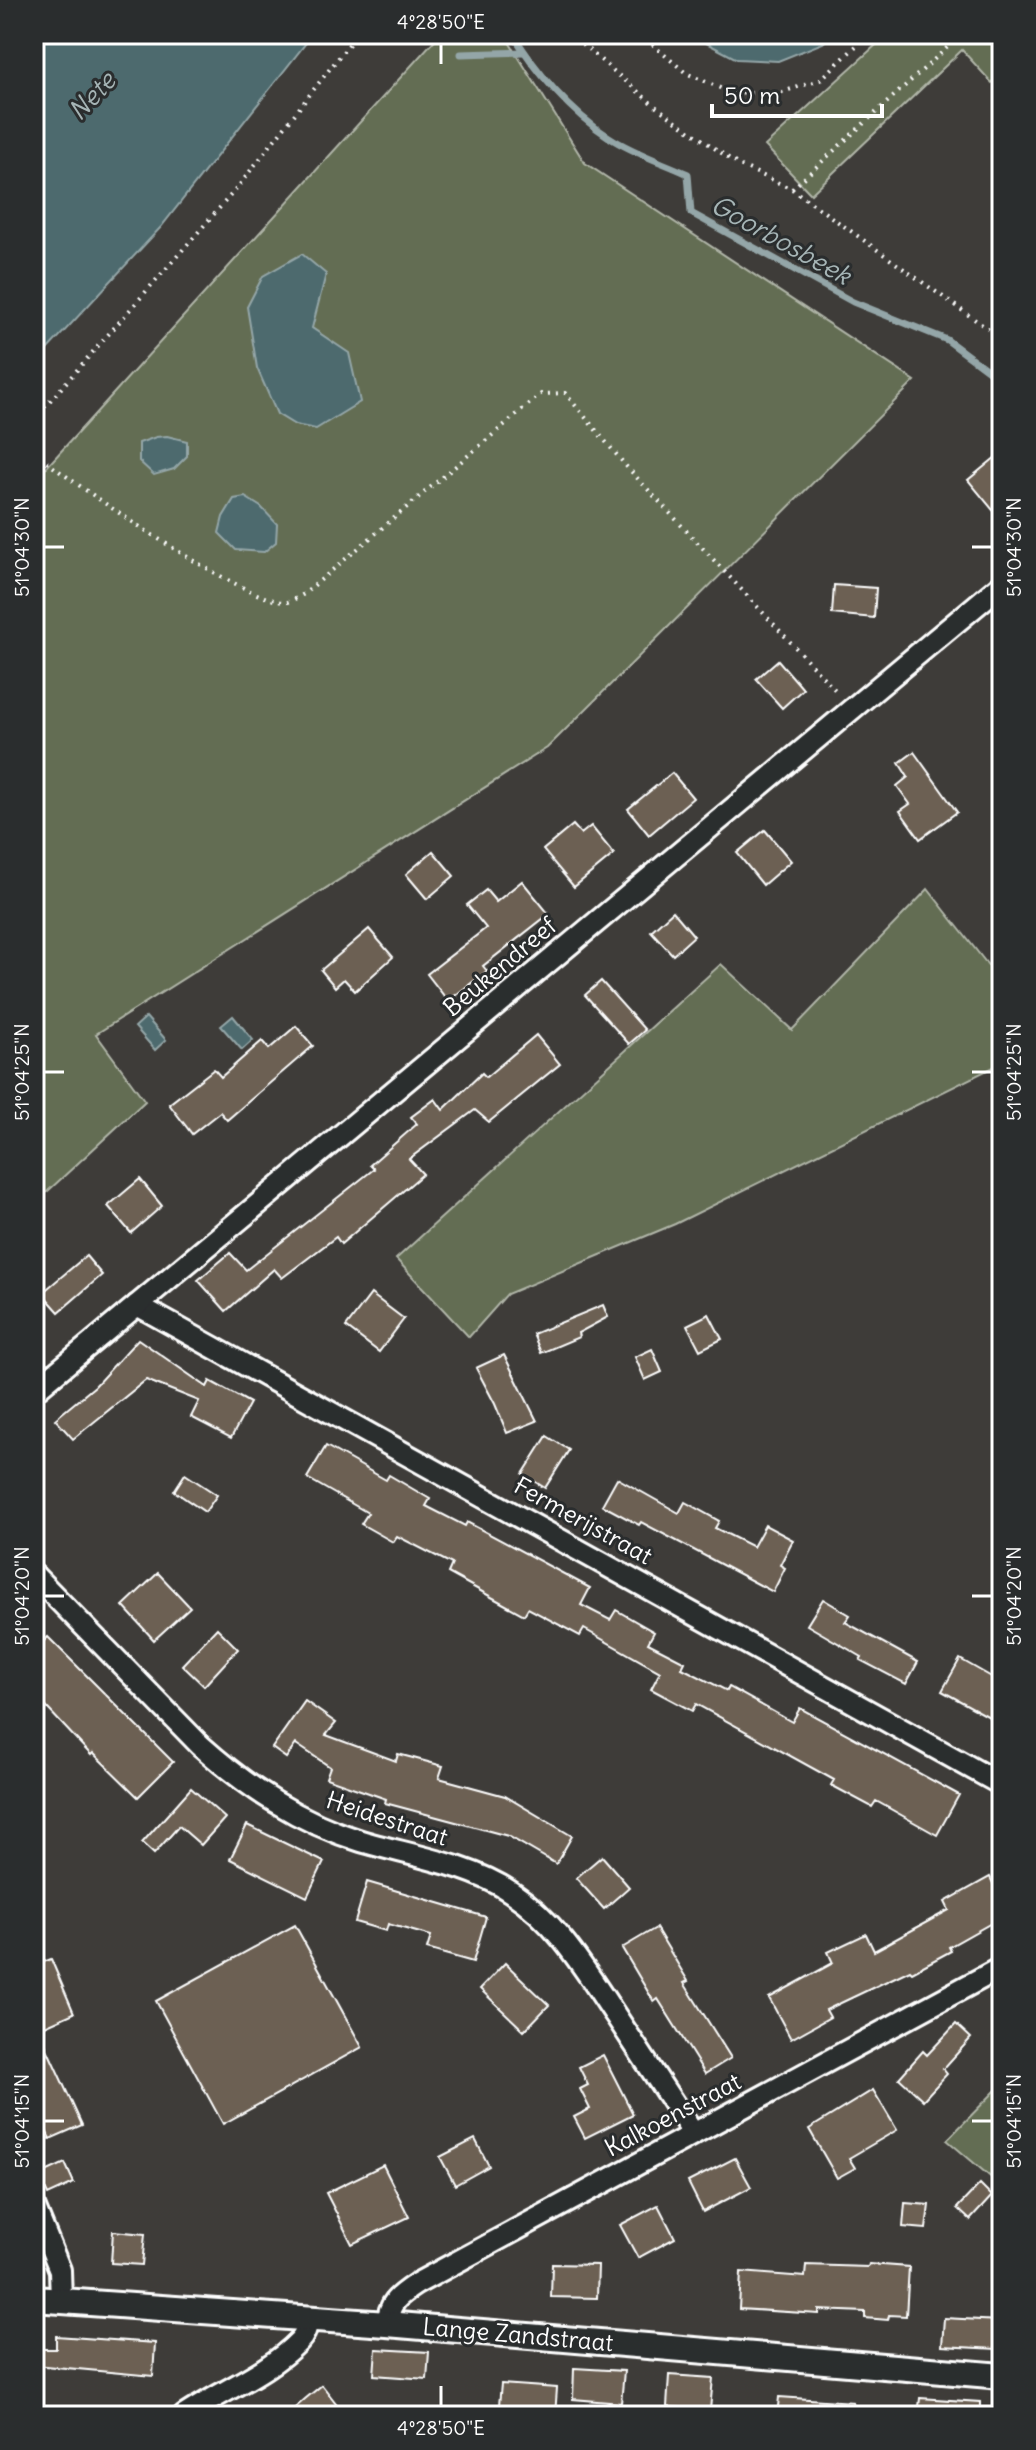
<svg xmlns="http://www.w3.org/2000/svg" width="1036" height="2450" font-family="Delius,sans-serif">
	<style>
		.green { fill: #636d53; stroke: #b1b6a9; stroke-width: 2 }
		.water { fill: #4d6b6e; stroke: #94a6a8; stroke-width: 2 }
		.lines { fill: none; stroke-linecap: round; stroke-linejoin: round }
		.stream { stroke: #94a6a8; stroke-width: 7 }
		.building { fill: #6c6053; stroke: #fff; stroke-width: 2 }
		.minor-casing { stroke: #fff; stroke-width: 26 }
		.tertiary-casing { stroke: #fff; stroke-width: 30 }
		.path { stroke: #fff; stroke-width: 4; stroke-dasharray: 2 6; stroke-linecap: butt }
		.minor { stroke: #2a2d2e; stroke-width: 20 }
		.tertiary { stroke: #2a2d2e; stroke-width: 24 }
		.ticks { fill: none; stroke: #fff; stroke-width: 3 }
		.labels { text-anchor: middle; stroke-width: 6; stroke-linejoin: round; paint-order: stroke }
		.street-label { font-size: 24px; fill: #fff; stroke: #2a2d2e }
		.water-label { font-size: 26px; font-style: italic; fill: #a6b5b6; stroke: #2a2d2e }
		.neatline { fill: none; stroke: #fff; stroke-width: 3 }
		.ticks-label { font-size: 20px; text-anchor: middle; fill: #fff }
	</style>
	<rect width="100%" height="100%" fill="#3e3c39"/>
	<filter id="ink" filterUnits="userSpaceOnUse"><feTurbulence type="fractalNoise" baseFrequency=".0125" numOctaves="2"/><feDisplacementMap in="SourceGraphic" scale="16" xChannelSelector="R" yChannelSelector="G"/><feConvolveMatrix kernelMatrix="1 2 1 2 8 2 1 2 1" color-interpolation-filters="sRGB"/></filter>
	<g filter="url(#ink)">
		<g class="green">
			<polygon points="440,34 504,34 585,163 915,381 547,748 96,1034 145,1101 34,1204 34,481"/>
			<polygon points="888,34 1002,34 1002,75 992,83 962,50 811,194 765,146"/>
			<polygon points="928,889 1002,983 1002,1063 675,1224 507,1294 469,1337 396,1259 721,964 792,1030"/>
			<polygon points="1002,2084 1002,2184 1000,2185 947,2140"/>
		</g>
		<g class="water">
			<polygon points="34,34 313,34 161,227 34,364"/>
			<polygon points="689,34 833,34 823,43 778,61 737,59"/>
			<polygon points="302,254 326,274 312,328 349,353 360,402 316,429 295,425 277,414 257,368 247,307 263,276"/>
			<polygon points="167,436 187,441 187,456 174,469 154,475 139,461 139,443 156,437"/>
			<polygon points="245,497 261,507 277,524 276,542 264,552 236,550 219,533 223,517 234,499"/>
			<polygon points="233,1016 253,1040 242,1050 221,1026"/>
			<polygon points="146,1017 166,1040 155,1050 135,1027"/>
		</g>
		<g class="lines">
			<g class="stream">
				<path d="M513 34C536 72 571 113 609 137 633 153 662 162 688 174L691 213 853 302 947 340 1002 381"/>
				<polyline points="461,54 524,52"/>
			</g>
		</g>
		<g class="building">
			<polygon points="1002,452 1002,521 968,480"/>
			<polygon points="834,585 876,588 874,618 832,614"/>
			<polygon points="778,660 803,689 782,708 756,679"/>
			<polygon points="914,752 957,812 920,839 900,811 910,804 897,786 908,777 899,763"/>
			<polygon points="672,773 693,798 649,835 628,809"/>
			<polygon points="573,825 581,834 591,826 614,854 574,887 543,850"/>
			<polygon points="765,830 791,861 763,885 737,853"/>
			<polygon points="433,851 454,876 427,899 406,874"/>
			<polygon points="522,881 549,914 483,966 487,971 448,1001 427,974 486,928 467,905 486,890 496,902"/>
			<polygon points="673,911 694,936 673,955 651,931"/>
			<polygon points="369,929 393,957 355,991 344,979 335,987 321,970"/>
			<polygon points="601,981 645,1030 629,1044 585,995"/>
			<polygon points="296,1026 313,1046 227,1120 220,1112 192,1134 169,1104 214,1069 221,1077 262,1041 269,1049"/>
			<polygon points="536,1035 560,1064 489,1122 475,1110 409,1159 423,1174 341,1244 336,1237 282,1278 274,1269 226,1311 198,1280 230,1253 246,1270 374,1169 370,1165 417,1124 411,1117 435,1099 443,1110 482,1073 486,1077"/>
			<polygon points="140,1179 162,1206 131,1233 108,1206"/>
			<polygon points="86,1256 102,1275 59,1312 42,1293"/>
			<polygon points="371,1294 404,1319 379,1352 346,1327"/>
			<polygon points="603,1305 608,1317 578,1333 579,1337 541,1353 533,1334"/>
			<polygon points="709,1314 722,1339 700,1350 687,1325"/>
			<polygon points="138,1339 207,1387 210,1381 250,1403 231,1438 191,1417 199,1401 146,1380 73,1439 55,1419 95,1386"/>
			<polygon points="652,1349 662,1372 645,1380 635,1357"/>
			<polygon points="504,1355 537,1421 507,1433 495,1404 476,1368"/>
			<polygon points="547,1436 569,1450 545,1488 523,1474"/>
			<polygon points="326,1446 386,1480 389,1475 430,1499 426,1506 465,1526 467,1522 590,1588 581,1605 610,1620 616,1610 654,1632 648,1643 685,1662 682,1668 727,1691 729,1687 792,1722 800,1708 959,1795 937,1835 876,1801 872,1807 831,1785 834,1780 696,1704 692,1711 651,1689 660,1672 584,1629 580,1636 528,1608 524,1615 448,1573 452,1564 397,1536 393,1542 361,1524 368,1513 307,1478"/>
			<polygon points="185,1474 217,1495 205,1512 174,1491"/>
			<polygon points="617,1478 679,1513 685,1502 719,1521 715,1528 753,1547 765,1525 793,1540 780,1565 785,1568 773,1592 641,1522 639,1525 602,1505"/>
			<polygon points="158,1573 190,1607 154,1640 123,1606"/>
			<polygon points="823,1599 850,1615 845,1622 918,1662 906,1684 860,1660 862,1657 807,1625"/>
			<polygon points="217,1628 238,1649 204,1686 182,1665"/>
			<polygon points="48,1637 173,1762 138,1797 93,1753 91,1755 34,1694 34,1650"/>
			<polygon points="960,1659 1002,1683 1002,1724 942,1691"/>
			<polygon points="305,1701 336,1723 326,1735 396,1761 398,1754 443,1766 439,1778 505,1796 572,1836 556,1864 508,1836 385,1803 386,1799 326,1778 330,1767 296,1744 286,1758 272,1748"/>
			<polygon points="191,1788 225,1818 201,1845 179,1826 154,1854 142,1843"/>
			<polygon points="247,1825 324,1862 307,1897 230,1859"/>
			<polygon points="602,1856 629,1887 604,1909 576,1878"/>
			<polygon points="990,1877 1002,1902 1002,1917 949,1947 951,1951 912,1972 910,1970 826,2010 830,2017 791,2039 769,1998 833,1963 828,1952 866,1934 874,1951 949,1910 945,1902"/>
			<polygon points="367,1882 486,1917 473,1962 427,1949 431,1936 388,1924 386,1931 355,1922"/>
			<polygon points="295,1925 362,2047 223,2124 156,2001"/>
			<polygon points="656,1928 688,1981 684,1983 731,2058 705,2074 658,1999 654,2002 622,1948"/>
			<polygon points="51,1959 74,2013 38,2029 82,2125 50,2139 34,2105 34,1966"/>
			<polygon points="505,1963 549,2005 524,2031 480,1989"/>
			<polygon points="956,2024 971,2038 943,2069 947,2074 923,2100 899,2078 923,2051 927,2055"/>
			<polygon points="603,2055 633,2114 585,2138 574,2117 590,2109 580,2089 588,2085 579,2067"/>
			<polygon points="873,2090 897,2130 849,2158 855,2168 837,2178 809,2129"/>
			<polygon points="475,2139 489,2166 455,2185 440,2157"/>
			<polygon points="735,2158 751,2187 703,2212 688,2182"/>
			<polygon points="65,2163 74,2183 48,2195 39,2175"/>
			<polygon points="383,2165 409,2217 352,2244 326,2193"/>
			<polygon points="980,2184 992,2196 970,2220 957,2208"/>
			<polygon points="905,2203 929,2205 926,2229 903,2227"/>
			<polygon points="658,2205 675,2238 638,2258 620,2225"/>
			<polygon points="113,2231 145,2234 142,2265 111,2263"/>
			<polygon points="552,2264 598,2265 597,2298 551,2297"/>
			<polygon points="869,2264 909,2267 906,2316 889,2315 888,2320 865,2318 865,2312 819,2310 819,2314 739,2309 741,2272 805,2277 806,2265 868,2267"/>
			<polygon points="944,2318 999,2321 997,2349 942,2346"/>
			<polygon points="56,2336 155,2343 153,2376 34,2365 34,2349 56,2349"/>
			<polygon points="376,2349 429,2352 427,2379 374,2375"/>
			<polygon points="574,2368 624,2371 621,2403 573,2399"/>
			<polygon points="669,2375 713,2378 710,2410 667,2407"/>
			<polygon points="501,2384 557,2388 555,2416 498,2416"/>
			<polygon points="322,2385 346,2416 286,2416 305,2399"/>
			<polygon points="779,2397 853,2402 853,2416 777,2416"/>
			<polygon points="920,2398 980,2402 980,2416 918,2416"/>
		</g>
		<g class="lines">
			<defs>
				<g id="minor">
					<polyline points="137,1305 1002,1785"/>
					<polyline points="34,1391 1002,584"/>
					<path d="M34 1575 200 1745C248 1788 299 1822 361 1841 408 1855 470 1864 511 1892 558 1923 585 1970 616 2016 642 2055 667 2094 693 2133"/>
					<polyline points="34,2206 60,2270 61,2301"/>
					<path d="M387 2324C389 2302 398 2296 416 2284L1002 1967"/>
					<path d="M184 2416C221 2391 268 2373 299 2341 305 2335 307 2327 308 2319"/>
				</g>
				<polyline id="tertiary" points="34,2299 387,2324 1002,2376"/>
			</defs>
			<use href="#minor" class="minor-casing"/>
			<use href="#tertiary" class="tertiary-casing"/>
			<g class="path">
				<polyline points="570,34 655,106 737,164 792,189 1002,339"/>
				<polyline points="640,34 686,73 729,92 776,94 820,80 869,34"/>
				<polyline points="792,189 962,34"/>
				<polyline points="34,419 237,188 357,34"/>
				<path d="M34 452C71 482 247 605 287 602 292 601 300 596 304 594L541 394 565 393 626 466 838 693"/>
			</g>
			<use href="#minor" class="minor"/>
			<use href="#tertiary" class="tertiary"/>
		</g>
	</g>
	<path class="ticks" d="M441 44V64M44 547H64M972 547H992M44 1072H64M972 1072H992M44 1596H64M972 1596H992M44 2121H64M972 2121H992M441 2386V2406"/>
	<g class="labels">
		<g class="street-label">
			<text transform="translate(500 967) rotate(-40)" y="8">Beukendreef</text>
			<text transform="translate(583 1521) rotate(29)" y="8">Fermerijstraat</text>
			<text transform="translate(387 1819) rotate(18)" y="8">Heidestraat</text>
			<text transform="translate(673 2115) rotate(-28)" y="8">Kalkoenstraat</text>
			<text transform="translate(518 2335) rotate(5)" y="8">Lange Zandstraat</text>
		</g>
		<g class="water-label">
			<text transform="translate(92 96) rotate(-47)" y="9">Nete</text>
			<text transform="translate(781 240) rotate(29)" y="9">Goorbosbeek</text>
		</g>
	</g>
	<rect width="1036" height="2450" fill="none" stroke="#2a2d2e" stroke-width="88"/>
	<path d="M712 104v12h170v-12" fill="none" stroke="#ffffff" stroke-width="4"/>
	<text x="724" y="104" font-size="24" fill="#ffffff" stroke="#2a2d2e" stroke-width="6" paint-order="stroke">50 m</text>
	<rect x="44" y="44" width="948" height="2362" class="neatline"/>
	<g class="ticks-label">
		<text x="441" y="29">4°28'50"E</text>
		<text transform="translate(22 547) rotate(-90)" y="7">51°04'30"N</text>
		<text transform="translate(1014 547) rotate(-90)" y="7">51°04'30"N</text>
		<text transform="translate(22 1072) rotate(-90)" y="7">51°04'25"N</text>
		<text transform="translate(1014 1072) rotate(-90)" y="7">51°04'25"N</text>
		<text transform="translate(22 1596) rotate(-90)" y="7">51°04'20"N</text>
		<text transform="translate(1014 1596) rotate(-90)" y="7">51°04'20"N</text>
		<text transform="translate(22 2121) rotate(-90)" y="7">51°04'15"N</text>
		<text transform="translate(1014 2121) rotate(-90)" y="7">51°04'15"N</text>
		<text x="441" y="2435">4°28'50"E</text>
	</g>
</svg>
